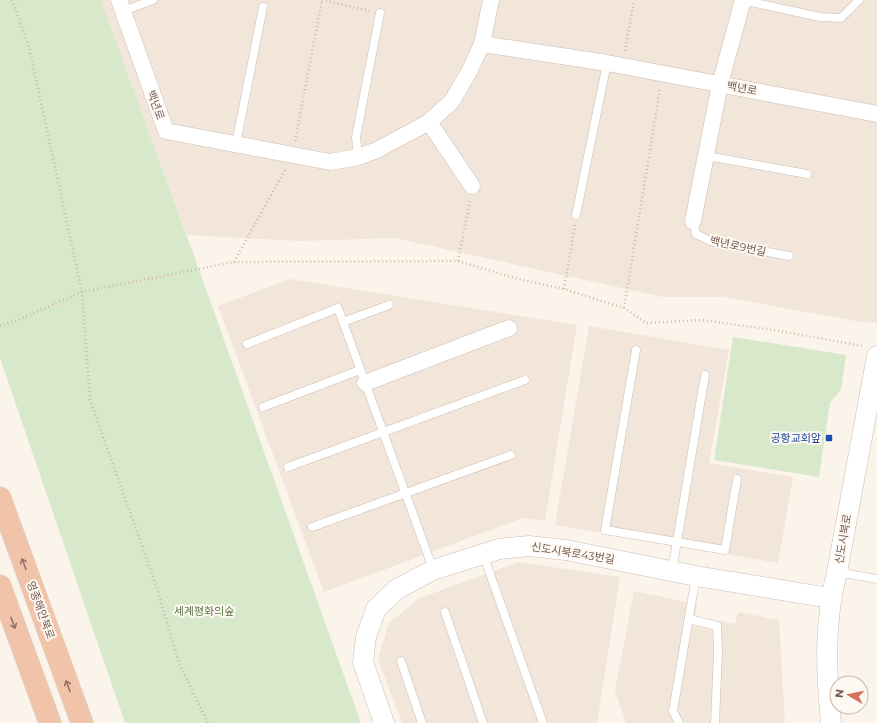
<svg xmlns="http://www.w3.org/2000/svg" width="877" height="723" font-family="Montserrat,'Noto Sans KR',sans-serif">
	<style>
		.residential { fill: #f2e5da }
		.green { fill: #d8e8ca }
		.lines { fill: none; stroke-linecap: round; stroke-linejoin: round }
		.service-casing { stroke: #cdbcb2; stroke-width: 9 }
		.minor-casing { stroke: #cdbcb2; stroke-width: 17 }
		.tertiary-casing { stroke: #cdbcb2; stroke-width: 21 }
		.trunk-casing { stroke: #d8d1ce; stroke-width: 23 }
		.path { stroke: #d3b6a8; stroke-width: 2.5; stroke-dasharray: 1 3; stroke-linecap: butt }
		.service { stroke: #fff; stroke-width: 8 }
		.minor { stroke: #fff; stroke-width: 16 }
		.tertiary { stroke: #fff; stroke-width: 20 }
		.trunk { stroke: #f1c4aa; stroke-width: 22 }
		.oneway { stroke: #937466 }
		.transit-dot { fill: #1a4fb4; stroke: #fef8f2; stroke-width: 1.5 }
		.labels { text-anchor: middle; stroke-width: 4; stroke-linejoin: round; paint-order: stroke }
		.street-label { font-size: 11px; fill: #745a50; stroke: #fef8f2 }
		.transit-label { font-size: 11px; fill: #164399; stroke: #fef8f2; text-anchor: end }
		.park-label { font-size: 11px; fill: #5a7849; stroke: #fef8f2 }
	</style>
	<rect width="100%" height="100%" fill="#fbf4eb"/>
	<g class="residential">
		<polygon points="101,0 877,0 877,323 855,321 724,297 663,297 395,238 301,241 187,235"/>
		<polygon points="290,279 577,325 545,521 523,518 324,592 218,306"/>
		<polygon points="589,326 729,350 709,463 793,477 778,563 555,525"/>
		<polygon points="518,562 620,577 597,723 402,723 378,659 389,623 420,598"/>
		<polygon points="634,591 697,604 696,616 735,624 738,612 779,620 785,723 626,723 615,690"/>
	</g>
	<g class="green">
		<polygon points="0,0 101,0 196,261 361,723 125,723 0,358"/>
		<polygon points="733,337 846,355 841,389 830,403 819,477 714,460"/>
	</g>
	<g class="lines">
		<defs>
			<g id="service">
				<polyline points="742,0 820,17 841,18 859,0"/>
				<polyline points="123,11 153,0"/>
				<polyline points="236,144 263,7"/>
				<polyline points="707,156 807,174"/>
				<polyline points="358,157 356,137 380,13"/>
				<polyline points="576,215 607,63"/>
				<polyline points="693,221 696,234 710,241 789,256"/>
				<polyline points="343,322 389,305"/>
				<polyline points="247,344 338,308 433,569"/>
				<polyline points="636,350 605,530 725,550 737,479"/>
				<polyline points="263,407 360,370"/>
				<polyline points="288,467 525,380"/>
				<polyline points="312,527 511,455"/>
				<polyline points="483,554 543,723"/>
				<polyline points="672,571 705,375"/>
				<polyline points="837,572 877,579"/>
				<polyline points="445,612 483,723"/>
				<polyline points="689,619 717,626 718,652 715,723"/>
				<polyline points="401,661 422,723"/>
				<polyline points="679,723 673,711 696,576"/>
			</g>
			<g id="minor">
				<polyline points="119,0 166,131 330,162 358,157 377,150 429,122 452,101 469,72 482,44 607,63 877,114"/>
				<polyline points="482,44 491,0"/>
				<polyline points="429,122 472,186"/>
				<polyline points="693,221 720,84 743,0"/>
				<polyline points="365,383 509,328"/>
			</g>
			<g id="tertiary">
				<polyline points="384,723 363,662 366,637 376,609 397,589 433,570 499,549 529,546 566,550 696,576 830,598"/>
				<path d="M831 723C826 672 824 621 837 572L877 356"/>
			</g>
			<g id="trunk">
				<polyline points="0,498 82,723"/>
				<polyline points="0,586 50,723"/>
			</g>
		</defs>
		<use href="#service" class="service-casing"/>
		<use href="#minor" class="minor-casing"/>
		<use href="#tertiary" class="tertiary-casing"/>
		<use href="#trunk" class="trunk-casing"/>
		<g class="path">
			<polyline points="12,0 29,47 82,292 90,400 155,582 179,663 208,723"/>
			<polyline points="322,0 370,11"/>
			<polyline points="625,51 634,0"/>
			<polyline points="295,141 322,0"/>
			<polyline points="458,261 470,200"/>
			<polyline points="234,262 285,170"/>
			<polyline points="564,289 575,225"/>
			<polyline points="624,308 660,89"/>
			<polyline points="0,326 20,319 82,292 234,262 458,261 518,279 564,289 624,308 646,323 702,320 774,330 863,346"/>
		</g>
		<use href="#service" class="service"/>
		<use href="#minor" class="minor"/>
		<use href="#tertiary" class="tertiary"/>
		<use href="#trunk" class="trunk"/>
	</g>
	<defs><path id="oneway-shaft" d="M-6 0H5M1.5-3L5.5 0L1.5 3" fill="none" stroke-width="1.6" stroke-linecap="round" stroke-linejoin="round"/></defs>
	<g class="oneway">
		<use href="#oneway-shaft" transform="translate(24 564) rotate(-110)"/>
		<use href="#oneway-shaft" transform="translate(13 623) rotate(70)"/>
		<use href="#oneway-shaft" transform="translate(68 686) rotate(-110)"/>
	</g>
	<rect class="transit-dot" x="825" y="434" width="8" height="8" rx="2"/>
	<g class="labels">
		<g class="street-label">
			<text transform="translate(742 88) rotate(11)" y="4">백년로</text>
			<text transform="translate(156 105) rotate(70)" y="4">백년로</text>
			<text transform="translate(738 246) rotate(12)" y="4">백년로9번길</text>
			<text transform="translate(843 539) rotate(-80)" y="4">신도시북로</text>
			<text transform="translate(573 553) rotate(9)" y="4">신도시북로43번길</text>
			<text transform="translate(41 610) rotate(70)" y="4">영종해안북로</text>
		</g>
		<g class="transit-label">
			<text x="821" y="442">공항교회앞</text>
		</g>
		<g class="park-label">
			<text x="204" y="615">세계평화의숲</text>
		</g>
	</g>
	<g transform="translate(849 695) rotate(279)"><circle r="19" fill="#fef8f2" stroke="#c7b9b1"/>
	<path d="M0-3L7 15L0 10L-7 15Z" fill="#d8705d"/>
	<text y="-6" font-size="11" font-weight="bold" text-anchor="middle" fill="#745a50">N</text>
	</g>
</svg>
